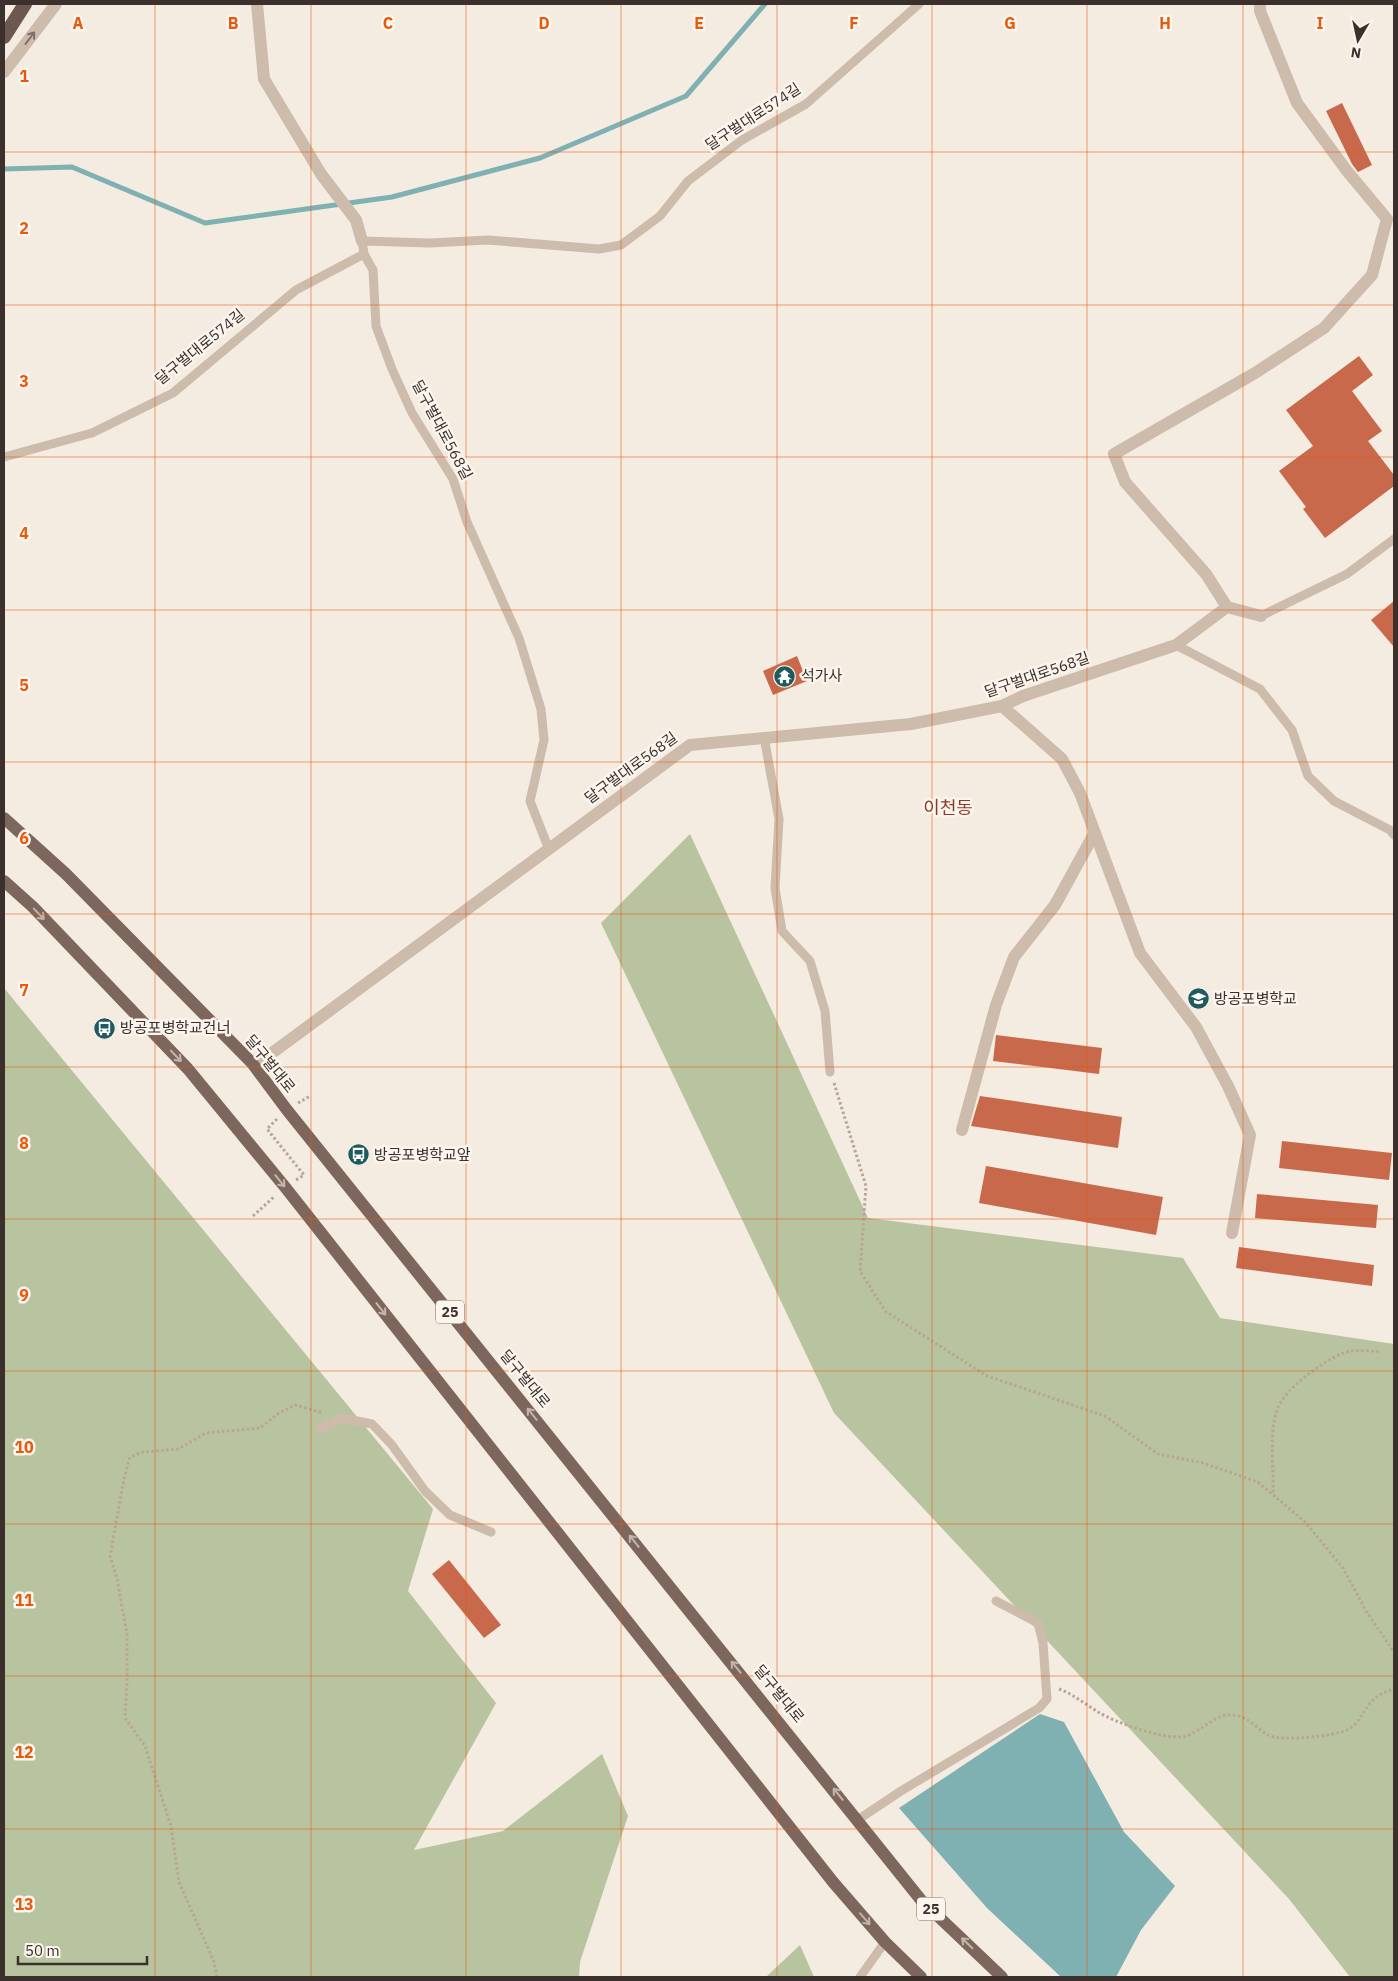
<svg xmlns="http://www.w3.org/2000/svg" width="1398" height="1981" font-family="'IBM Plex Sans','Noto Sans KR',sans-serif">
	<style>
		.green { fill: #b8c4a0 }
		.water { fill: #7fb0b2 }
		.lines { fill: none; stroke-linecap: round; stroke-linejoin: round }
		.stream { stroke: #7fb0b2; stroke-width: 5 }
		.building { fill: #c8694b }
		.path { stroke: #b9a596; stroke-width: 3; stroke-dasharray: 2.5 2.5; stroke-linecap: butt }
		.service { stroke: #cdbbac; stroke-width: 9 }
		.minor { stroke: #cdbbac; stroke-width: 12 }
		.primary { stroke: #7d675c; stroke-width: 12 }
		.trunk { stroke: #6c584f; stroke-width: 14 }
		.oneway { stroke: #7d6f65 }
		.oneway2 { stroke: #c2b5ac }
		.grid { fill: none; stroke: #e8590c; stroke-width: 1; stroke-opacity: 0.55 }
		.labels { text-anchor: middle; stroke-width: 5; stroke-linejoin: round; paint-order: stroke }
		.shield { fill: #fbf5ee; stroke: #756b66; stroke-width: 1 }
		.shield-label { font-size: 14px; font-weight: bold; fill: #3b302b }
		.street-label { font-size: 15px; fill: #3b302b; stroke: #fbf5ee }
		.poi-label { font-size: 15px; fill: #3b302b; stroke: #fbf5ee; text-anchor: start }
		.quarter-label { font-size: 18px; fill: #8c3b22; stroke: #fbf5ee }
		.grid-label { font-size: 16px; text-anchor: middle; font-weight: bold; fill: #e8590c; stroke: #fbf5ee; stroke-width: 5; stroke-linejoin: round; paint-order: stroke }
	</style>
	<rect width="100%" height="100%" fill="#f4ebe1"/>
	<g class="green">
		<polygon points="690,834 868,1218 1183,1258 1220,1318 1394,1344 1394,1977 1350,1977 1289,1899 834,1413 601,923"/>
		<polygon points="4,988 433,1509 408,1591 496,1703 414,1850 503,1831 602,1754 628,1816 580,1962 579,1977 4,1977"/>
		<polygon points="800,1945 814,1977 766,1977"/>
	</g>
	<polygon class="water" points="1040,1714 1064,1722 1124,1832 1175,1886 1141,1930 1116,1977 1061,1977 987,1908 899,1808"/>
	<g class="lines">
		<polyline class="stream" points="4,169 72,167 205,223 392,197 540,158 686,96 765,4"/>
	</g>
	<g class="building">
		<polygon points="1342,103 1372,165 1358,172 1352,164 1326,111"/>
		<polygon points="1359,356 1373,375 1352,391 1382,431 1368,441 1394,475 1394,486 1325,538 1303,509 1306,507 1279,471 1313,446 1286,410"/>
		<polygon points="1394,601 1394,647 1371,620"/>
		<polygon points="797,656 807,681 773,695 763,671"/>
		<polygon points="996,1035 1102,1048 1099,1074 993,1061"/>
		<polygon points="980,1096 1122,1117 1118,1148 971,1126"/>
		<polygon points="1282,1141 1392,1153 1389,1180 1279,1168"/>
		<polygon points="986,1166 1163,1197 1156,1235 979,1203"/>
		<polygon points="1257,1194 1378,1205 1376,1228 1255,1218"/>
		<polygon points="1239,1247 1374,1265 1372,1286 1236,1268"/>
		<polygon points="449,1560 501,1625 484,1638 432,1574"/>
	</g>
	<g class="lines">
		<g class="path">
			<polyline points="834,1083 866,1186 860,1271 885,1311 987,1376 1105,1416 1158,1454 1203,1463 1258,1482 1305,1522 1343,1568 1366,1611 1394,1652"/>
			<polyline points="298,1103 310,1096"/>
			<polyline points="277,1119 267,1129 304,1175 296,1180"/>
			<polyline points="253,1216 275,1196"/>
			<path d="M1275 1497 1273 1490C1274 1467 1269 1431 1277 1410 1284 1389 1322 1362 1343 1353 1354 1349 1369 1351 1381 1352"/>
			<path d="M1059 1689C1073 1694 1085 1704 1098 1712 1117 1723 1154 1736 1177 1737 1198 1738 1212 1713 1232 1715 1248 1716 1256 1728 1268 1735 1280 1742 1335 1736 1347 1730 1367 1720 1361 1698 1394 1689"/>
			<polyline points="217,1977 214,1962 179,1882 171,1826 145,1746 125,1718 127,1684 127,1635 117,1578 110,1556 124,1479 130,1457 143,1452 178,1449 206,1433 260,1428 279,1413 295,1405 323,1413"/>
		</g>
		<g class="service">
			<polyline points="364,254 373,270 376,326 392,369 412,413 453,479 467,522 519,638 541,709 544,740 530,801 548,847"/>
			<polyline points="4,457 92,433 173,393 296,290 364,254 362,241 430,243 488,240 599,249 621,245 660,216 688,181 742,140 806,104 919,4"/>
			<polyline points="1261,616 1347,574 1394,539"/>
			<polyline points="1176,645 1260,689 1292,730 1308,776 1334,801 1390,830 1394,835"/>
			<polyline points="764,737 779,819 775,888 782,931 810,961 825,1011 830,1072"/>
			<polyline points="320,1429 342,1418 372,1424 392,1445 425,1491 450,1515 491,1532"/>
			<polyline points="859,1819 901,1791 1039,1708 1047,1699 1043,1643 1038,1623 996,1601"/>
			<polyline points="860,1977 885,1942"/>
		</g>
		<g class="minor">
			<polyline points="257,4 264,79 321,174 356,220 362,241"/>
			<polyline points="4,72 56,4"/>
			<polyline points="1227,607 1206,574 1125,482 1114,454 1255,373 1324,328 1372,275 1387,219 1347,171 1297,103 1260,11 1260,4"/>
			<polyline points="1002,706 1062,759 1080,793 1140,953 1196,1027 1228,1086 1250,1135 1232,1233"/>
			<polyline points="252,1063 272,1053 690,745 911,724 1002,706 1023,696 1176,645 1227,607 1261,616"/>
			<polyline points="962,1130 996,1005 1014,957 1055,905 1094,834"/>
		</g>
		<g class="primary">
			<polyline points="4,818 66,874 252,1063 287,1110 921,1900 1002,1977"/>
			<polyline points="4,881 33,907 188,1069 285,1187 833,1882 885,1942 921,1977"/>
		</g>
		<polyline class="trunk" points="4,37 25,4"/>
	</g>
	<defs><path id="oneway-shaft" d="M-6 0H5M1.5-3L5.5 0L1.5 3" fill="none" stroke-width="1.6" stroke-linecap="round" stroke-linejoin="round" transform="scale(1.25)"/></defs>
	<use class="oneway" href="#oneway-shaft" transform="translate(30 38) rotate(-53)"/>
	<g class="oneway2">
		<use href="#oneway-shaft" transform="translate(39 914) rotate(46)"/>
		<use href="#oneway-shaft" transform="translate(176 1056) rotate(46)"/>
		<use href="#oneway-shaft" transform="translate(280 1181) rotate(51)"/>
		<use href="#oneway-shaft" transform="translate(381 1309) rotate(52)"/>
		<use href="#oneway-shaft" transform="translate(532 1414) rotate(-129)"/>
		<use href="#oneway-shaft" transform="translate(634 1541) rotate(-129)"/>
		<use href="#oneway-shaft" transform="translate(736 1667) rotate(-129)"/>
		<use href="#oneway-shaft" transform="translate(838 1794) rotate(-129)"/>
		<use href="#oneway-shaft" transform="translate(865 1919) rotate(49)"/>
		<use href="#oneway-shaft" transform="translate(967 1943) rotate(-136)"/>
	</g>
	<path class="grid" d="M155 4V1977M311 4V1977M466 4V1977M621 4V1977M777 4V1977M932 4V1977M1087 4V1977M1243 4V1977M4 152H1394M4 305H1394M4 457H1394M4 610H1394M4 762H1394M4 914H1394M4 1067H1394M4 1219H1394M4 1371H1394M4 1524H1394M4 1676H1394M4 1829H1394"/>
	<defs>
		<symbol id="temple-disc" viewBox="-11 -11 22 22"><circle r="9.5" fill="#1f5a5e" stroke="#fbf5ee"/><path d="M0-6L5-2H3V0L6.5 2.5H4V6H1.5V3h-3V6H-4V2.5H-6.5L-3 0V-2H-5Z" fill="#fff"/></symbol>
		<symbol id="school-disc" viewBox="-11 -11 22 22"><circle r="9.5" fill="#1f5a5e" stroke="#fbf5ee"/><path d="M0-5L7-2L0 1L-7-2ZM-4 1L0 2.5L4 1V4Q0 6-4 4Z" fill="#fff"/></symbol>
		<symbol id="bus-disc" viewBox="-11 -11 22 22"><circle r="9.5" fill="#1f5a5e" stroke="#fbf5ee"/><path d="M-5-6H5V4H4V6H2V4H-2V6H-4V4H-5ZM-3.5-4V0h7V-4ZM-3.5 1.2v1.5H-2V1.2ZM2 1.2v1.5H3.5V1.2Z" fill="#fff"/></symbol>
	</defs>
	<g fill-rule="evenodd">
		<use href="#temple-disc" x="772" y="664" width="25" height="25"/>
		<use href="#school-disc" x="1186" y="986" width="25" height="25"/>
		<use href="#bus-disc" x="92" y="1016" width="25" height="25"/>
		<use href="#bus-disc" x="346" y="1142" width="25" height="25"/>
	</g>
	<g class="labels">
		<g class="shield">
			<rect x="436" y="1300.5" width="28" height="23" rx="4"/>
			<rect x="917" y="1897.5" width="28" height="23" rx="4"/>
		</g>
		<g class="shield-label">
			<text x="450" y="1317">25</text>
			<text x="931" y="1914">25</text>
		</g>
		<g class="street-label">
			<text transform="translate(753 117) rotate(-33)" y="5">달구벌대로574길</text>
			<text transform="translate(200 347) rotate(-39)" y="5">달구벌대로574길</text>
			<text transform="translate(442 430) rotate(62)" y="5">달구벌대로568길</text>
			<text transform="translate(1037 675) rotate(-19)" y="5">달구벌대로568길</text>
			<text transform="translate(631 768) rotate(-36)" y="5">달구벌대로568길</text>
			<text transform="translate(270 1064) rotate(51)" y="5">달구벌대로</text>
			<text transform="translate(525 1379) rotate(51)" y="5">달구벌대로</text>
			<text transform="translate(779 1694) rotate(51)" y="5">달구벌대로</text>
		</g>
		<g class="poi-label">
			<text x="801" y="681">석가사</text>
			<text x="1214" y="1004">방공포병학교</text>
			<text x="120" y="1033">방공포병학교건너</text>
			<text x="374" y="1160">방공포병학교앞</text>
		</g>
		<g class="quarter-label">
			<text x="948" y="814">이천동</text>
		</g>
	</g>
	<g class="grid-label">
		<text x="78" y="29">A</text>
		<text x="233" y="29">B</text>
		<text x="388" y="29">C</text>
		<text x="544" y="29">D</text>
		<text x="699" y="29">E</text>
		<text x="854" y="29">F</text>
		<text x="1010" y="29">G</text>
		<text x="1165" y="29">H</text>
		<text x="1320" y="29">I</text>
		<text x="24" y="82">1</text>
		<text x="24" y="234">2</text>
		<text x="24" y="387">3</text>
		<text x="24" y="539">4</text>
		<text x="24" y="691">5</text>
		<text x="24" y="844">6</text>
		<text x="24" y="996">7</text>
		<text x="24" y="1149">8</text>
		<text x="24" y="1301">9</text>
		<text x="24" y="1453">10</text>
		<text x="24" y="1606">11</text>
		<text x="24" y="1758">12</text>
		<text x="24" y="1910">13</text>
	</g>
	<rect width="1398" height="1981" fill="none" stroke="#3b302b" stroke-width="10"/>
	<g transform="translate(1358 40) rotate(189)" stroke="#fbf5ee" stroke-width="4" paint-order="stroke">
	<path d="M0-4L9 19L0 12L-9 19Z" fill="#3b302b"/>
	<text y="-8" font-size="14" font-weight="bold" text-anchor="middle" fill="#3b302b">N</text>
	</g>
	<path d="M18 1956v8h129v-8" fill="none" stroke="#3b302b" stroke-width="2.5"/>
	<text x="25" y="1956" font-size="15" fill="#3b302b" stroke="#fbf5ee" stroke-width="4" paint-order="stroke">50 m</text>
</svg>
